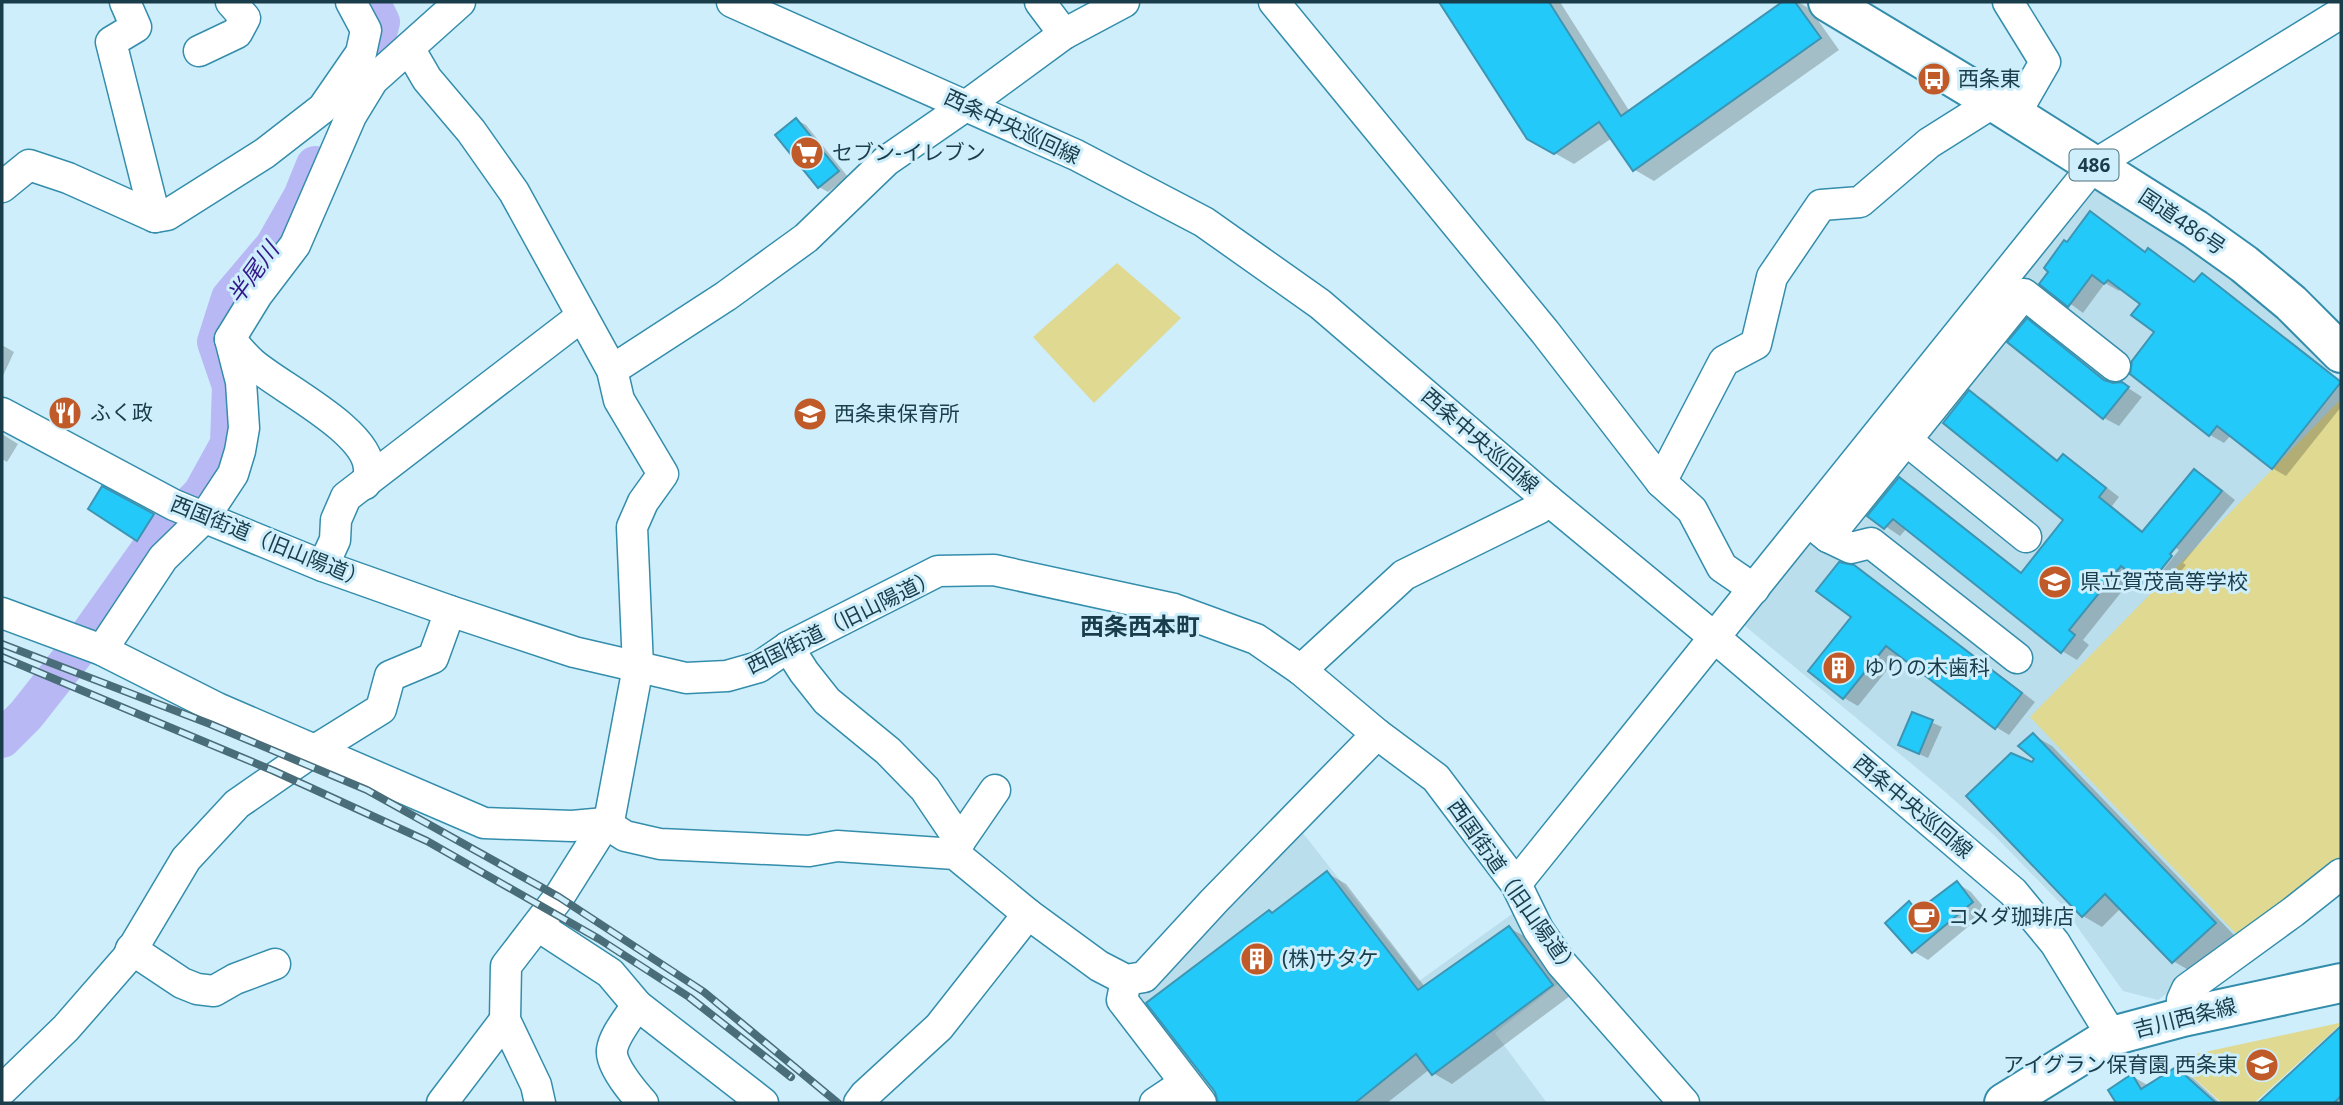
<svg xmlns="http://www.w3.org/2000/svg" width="2343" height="1105" font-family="'Noto Sans','Noto Sans JP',sans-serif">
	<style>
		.built { fill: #bbdeec }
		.green { fill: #dfd991 }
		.shadow { fill: #0003 }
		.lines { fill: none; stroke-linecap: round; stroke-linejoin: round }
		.river { stroke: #b8b8f4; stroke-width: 38 }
		.building { fill: #23c9f9; stroke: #3d95b3; stroke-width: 2 }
		.minor-casing { stroke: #338dab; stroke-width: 33 }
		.major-casing { stroke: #338dab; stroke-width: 42 }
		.highway-casing { stroke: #338dab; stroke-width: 42 }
		.minor { stroke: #fff; stroke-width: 30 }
		.major { stroke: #fff; stroke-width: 38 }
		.highway { stroke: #fff; stroke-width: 38 }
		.rail-casing { stroke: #4a6d7a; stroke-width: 8 }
		.rail { stroke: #ceeefb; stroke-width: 5; stroke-dasharray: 16; stroke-linecap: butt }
		.labels { text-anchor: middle; stroke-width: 6; stroke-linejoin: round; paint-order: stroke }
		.shield { fill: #ceeefb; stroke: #4f727f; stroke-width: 2 }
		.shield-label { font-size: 19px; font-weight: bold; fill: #193d4a }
		.poi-label { font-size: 21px; fill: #193d4a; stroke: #ceeefb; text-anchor: start }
		.street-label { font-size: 21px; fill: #193d4a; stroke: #ceeefb }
		.water-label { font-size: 23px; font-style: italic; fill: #35188a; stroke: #ceeefb }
		.quarter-label { font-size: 24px; font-weight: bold; fill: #193d4a; stroke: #ceeefb }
	</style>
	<rect width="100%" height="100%" fill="#ceeefb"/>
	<g class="built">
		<polygon points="2099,188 2193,251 2248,291 2292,332 2328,368 2341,387 2341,867 2158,1000 2123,991 2061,904 1995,836 1936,784 1739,621 2081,191"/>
		<polygon points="1299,828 1419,981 1519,909 1563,980 1495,1033 1547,1103 1217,1103 1132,995"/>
	</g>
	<g class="green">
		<polygon points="1117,263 1181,318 1094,403 1033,337"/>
		<polygon points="2341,399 2341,867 2242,940 2030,717"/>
		<polygon points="2339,1023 2339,1026 2254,1103 2222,1103 2188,1073 2177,1058"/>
	</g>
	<g class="shadow">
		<polygon points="1441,2 1560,2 1630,112 1785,2 1798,2 1810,9 1839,50 1654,181 1635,170 1612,138 1574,164 1528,138"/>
		<polygon points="797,120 806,125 848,177 828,192 819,187"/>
		<polygon points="2146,253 2195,283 2202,275 2216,283 2341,382 2341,407 2286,476 2272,468 2231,435 2224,443 2210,435 2132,373 2157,332 2142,304 2121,288 2119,291 2105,283 2083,313 2042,283"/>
		<polygon points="2027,321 2042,329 2112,385 2122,384 2142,397 2119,426 2104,418 2010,342"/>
		<polygon points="2,345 14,352 2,378"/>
		<polygon points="1970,392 1984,400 2059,461 2063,456 2078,465 2119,497 2112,506 2144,532 2195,471 2209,479 2235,500 2183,563 2186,565 2163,594 2150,586 2179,550 2176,548 2147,584 2135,575 2083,640 2089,645 2077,660 2062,651 1907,528 1900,536 1870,516 1900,479 1914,487 2023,574 2065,519"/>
		<polygon points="2,434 18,444 7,462 2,459"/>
		<polygon points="102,488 168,524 152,548 137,539"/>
		<polygon points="1853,567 1868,575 2035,702 2009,735 1996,727 1900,654 1858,706 1844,698 1810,671 1853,617"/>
		<polygon points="1913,714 1942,727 1928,758 1910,750"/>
		<polygon points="2033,735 2052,746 2234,935 2192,972 2173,961 2121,908 2102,927 2083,916 1968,796 2033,765 2037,759"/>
		<polygon points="1327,873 1346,884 1425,987 1509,928 1528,938 1570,996 1452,1084 1433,1073 1430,1069 1387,1103 1220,1103 1273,914"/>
		<polygon points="1957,883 1971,892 1987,911 1928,960 1913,951 1909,903 1921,910"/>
		<polygon points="2341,1028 2341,1103 2261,1103"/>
		<polygon points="2176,1069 2193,1078 2220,1103 2118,1103 2110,1090 2132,1076 2149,1086"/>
	</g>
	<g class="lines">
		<g class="river">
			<polyline points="358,73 375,45 381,22 371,2"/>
			<polyline points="2,739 26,715 86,639 155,542 202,493 229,444 231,386 216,342 230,298 274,246 302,197 315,165"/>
		</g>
	</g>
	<g class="building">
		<polygon points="1439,2 1549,2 1621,116 1782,2 1795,2 1821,38 1633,171 1599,122 1554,154 1527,139"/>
		<polygon points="796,118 839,171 818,188 775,135"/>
		<polygon points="2090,211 2145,252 2148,248 2194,282 2202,273 2341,382 2272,469 2217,426 2209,436 2130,374 2132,361 2154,332 2131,315 2140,304 2108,280 2104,284 2092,275 2068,307 2039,284 2048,272 2044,268 2064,240 2067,242"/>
		<polygon points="2027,318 2104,380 2113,383 2122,382 2129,387 2103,419 2007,342"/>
		<polygon points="1969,390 2057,461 2063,454 2106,488 2099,497 2142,532 2194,469 2222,491 2170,554 2172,556 2147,587 2121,566 2069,630 2075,635 2061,653 1893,519 1884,529 1867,516 1899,477 2021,573 2063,520 1943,423"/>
		<polygon points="102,486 154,514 137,541 88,509"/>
		<polygon points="1839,562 1854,565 2022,693 1995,729 1886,646 1843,699 1808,671 1851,617 1816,591"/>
		<polygon points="1912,712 1933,720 1919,754 1898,745"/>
		<polygon points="2033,733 2216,923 2172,963 2105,894 2082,917 1966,796 2011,753 2032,762 2034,759 2018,746"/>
		<polygon points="1327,871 1418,990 1509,926 1553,985 1432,1075 1416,1054 1355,1103 1218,1103 1215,1092 1146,1003 1269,910 1272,913"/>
		<polygon points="1957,881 1973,902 1912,953 1885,923 1909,901 1917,911"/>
		<polygon points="2341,1026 2341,1096 2334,1103 2258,1103"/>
		<polygon points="2176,1067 2216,1103 2116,1103 2108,1090 2132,1074 2141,1089"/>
	</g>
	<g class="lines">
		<defs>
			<g id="minor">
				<polyline points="125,2 136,27 111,42 155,217"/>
				<polyline points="732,2 1076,155 1204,222 1320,304 1548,500 1714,637 2013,892 2055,943 2112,1036"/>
				<polyline points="1040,2 1064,34"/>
				<polyline points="1274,2 1545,332 1661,482 1692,510 1722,567 1754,589"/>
				<polyline points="2008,2 2045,62 2014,116"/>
				<polyline points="409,48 427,79 471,131 514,192 612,370 619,400 663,474 643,502 632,527 638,667 610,816 559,897 506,966 505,1020 536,1085 540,1103"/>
				<polyline points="199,51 237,33 245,18 231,2"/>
				<polyline points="2,187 29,165 68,178 155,217 167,215 265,153 323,108 361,53 366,30 351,2"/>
				<path d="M230 339C237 347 244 356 252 363 279 387 368 430 369 469 370 474 367 479 365 484"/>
				<polyline points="612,370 726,296 806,238 886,161 967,105 1064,34 1124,2"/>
				<polyline points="2,413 174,505 323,566 450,611 574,652 686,678 727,676 759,667 788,647 938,571 994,570 1174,609 1256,639 1301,670 1377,734 1436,778 1516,884 1538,929 1561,963 1684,1103"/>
				<polyline points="1906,440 2026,537"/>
				<polyline points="1661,482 1724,361 1756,344 1772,277 1821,205 1860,202 1929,143 1994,102"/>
				<polyline points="1808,521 1828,537 2024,294 2115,366"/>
				<polyline points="1828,537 1851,548 1871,543 2017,658"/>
				<polyline points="323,566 335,540 336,520 346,497 582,316"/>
				<polyline points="2,613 102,650 217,708 484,823 572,826 605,823 625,836 660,844 809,851 837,846 955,854 1028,914 1099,966 1126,980 1144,977 1214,901 1377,734"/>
				<polyline points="788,647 804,672 827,701 888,751 925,789 960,841 955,854"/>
				<polyline points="102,650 163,558 204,518 233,474 240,451 244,428 241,382 230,339 257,295 295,245 351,116 373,80 460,2"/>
				<polyline points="1301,670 1404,575 1538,509 1548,500"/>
				<polyline points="960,841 995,790"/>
				<polyline points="1516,884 2094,165 2341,13"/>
				<path d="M538 926 610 973 637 1005C629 1018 614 1035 612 1050 610 1065 633 1092 643 1103"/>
				<polyline points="131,949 182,983 197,989 214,991 235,979 275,964"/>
				<polyline points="1126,980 1122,1000 1201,1103"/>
				<polyline points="637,1005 763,1103"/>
				<polyline points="2183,1017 2182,1000 2187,989 2293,912 2341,874"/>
				<polyline points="2,1090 66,1028 127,958 186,859 237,804 315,750 381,709 390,676 433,658 450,611"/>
				<polyline points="442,1103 505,1020"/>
				<polyline points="859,1103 865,1095 939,1027 1028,914"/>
				<polyline points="1155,1103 1185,1083"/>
			</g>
			<polyline id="major" points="2004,1103 2112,1036 2183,1017 2341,983"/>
			<polyline id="highway" points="1828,2 1994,102 2195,229 2244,264 2291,303 2341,353"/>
		</defs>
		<use href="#minor" class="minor-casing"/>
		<use href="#major" class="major-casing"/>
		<use href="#highway" class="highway-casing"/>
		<use href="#minor" class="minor"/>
		<use href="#major" class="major"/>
		<use href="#highway" class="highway"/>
		<defs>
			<g id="rail">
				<polyline points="2,644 210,724 367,790 559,897 704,992 838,1103"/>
				<polyline points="2,657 274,771 427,841 599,939 689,997 791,1077"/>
			</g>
		</defs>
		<use href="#rail" class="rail-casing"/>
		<use href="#rail" class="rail"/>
	</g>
	<defs>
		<symbol id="bus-disc" viewBox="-11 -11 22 22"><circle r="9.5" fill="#c05b29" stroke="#ceeefb"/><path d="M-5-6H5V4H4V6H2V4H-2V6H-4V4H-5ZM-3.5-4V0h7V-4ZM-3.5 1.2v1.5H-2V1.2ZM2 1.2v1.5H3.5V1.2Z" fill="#fff"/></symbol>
		<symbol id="supermarket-disc" viewBox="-11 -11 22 22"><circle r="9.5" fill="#c05b29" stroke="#ceeefb"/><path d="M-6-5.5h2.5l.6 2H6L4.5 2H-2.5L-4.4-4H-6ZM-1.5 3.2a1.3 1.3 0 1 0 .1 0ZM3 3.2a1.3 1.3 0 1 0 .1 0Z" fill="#fff"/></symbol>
		<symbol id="restaurant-disc" viewBox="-11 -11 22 22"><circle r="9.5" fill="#c05b29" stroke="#ceeefb"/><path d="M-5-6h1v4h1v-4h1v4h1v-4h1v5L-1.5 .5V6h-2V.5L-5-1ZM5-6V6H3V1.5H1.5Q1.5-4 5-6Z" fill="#fff"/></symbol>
		<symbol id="school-disc" viewBox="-11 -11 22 22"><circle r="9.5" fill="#c05b29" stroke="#ceeefb"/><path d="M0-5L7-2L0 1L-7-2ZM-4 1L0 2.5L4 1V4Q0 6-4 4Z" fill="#fff"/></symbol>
		<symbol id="building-disc" viewBox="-11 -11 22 22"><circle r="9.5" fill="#c05b29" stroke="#ceeefb"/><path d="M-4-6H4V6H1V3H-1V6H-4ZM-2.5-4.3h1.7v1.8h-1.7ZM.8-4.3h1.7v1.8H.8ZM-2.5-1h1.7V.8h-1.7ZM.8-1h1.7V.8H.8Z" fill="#fff"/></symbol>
		<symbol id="cafe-disc" viewBox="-11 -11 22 22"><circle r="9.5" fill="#c05b29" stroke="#ceeefb"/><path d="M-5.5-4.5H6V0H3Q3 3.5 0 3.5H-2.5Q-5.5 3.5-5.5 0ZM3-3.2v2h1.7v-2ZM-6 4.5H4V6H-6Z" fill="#fff"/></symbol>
	</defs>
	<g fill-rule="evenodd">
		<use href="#bus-disc" x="1915" y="60" width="38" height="38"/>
		<use href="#supermarket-disc" x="788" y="134" width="38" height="38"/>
		<use href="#restaurant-disc" x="46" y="394" width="38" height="38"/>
		<use href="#school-disc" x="791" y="395" width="38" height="38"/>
		<use href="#school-disc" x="2036" y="563" width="38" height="38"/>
		<use href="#building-disc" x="1820" y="649" width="38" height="38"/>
		<use href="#cafe-disc" x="1905" y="898" width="38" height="38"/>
		<use href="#building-disc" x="1238" y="940" width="38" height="38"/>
		<use href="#school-disc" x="2243" y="1046" width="38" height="38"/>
	</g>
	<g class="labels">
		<rect class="shield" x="2069.5" y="149.5" width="49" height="31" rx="5"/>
		<g class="shield-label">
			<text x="2094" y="172">486</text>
		</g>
		<g class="poi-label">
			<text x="1958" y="86">西条東</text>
			<text x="832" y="160">セブン-イレブン</text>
			<text x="90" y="420">ふく政</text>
			<text x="834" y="421">西条東保育所</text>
			<text x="2080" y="589">県立賀茂高等学校</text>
			<text x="1864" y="675">ゆりの木歯科</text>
			<text x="1948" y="924">コメダ珈琲店</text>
			<text x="1282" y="966">(株)サタケ</text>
			<text x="2238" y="1072" text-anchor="end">アイグラン保育園 西条東</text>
		</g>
		<g class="street-label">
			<text transform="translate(1012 127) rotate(25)" y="7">西条中央巡回線</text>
			<text transform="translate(2182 222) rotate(34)" y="7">国道486号</text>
			<text transform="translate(1480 441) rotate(41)" y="7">西条中央巡回線</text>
			<text transform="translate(269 542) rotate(22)" y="7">西国街道（旧山陽道）</text>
			<text transform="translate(842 622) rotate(-26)" y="7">西国街道（旧山陽道）</text>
			<text transform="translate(1913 807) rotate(40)" y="7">西条中央巡回線</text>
			<text transform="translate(1513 888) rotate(55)" y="7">西国街道（旧山陽道）</text>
			<text transform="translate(2185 1018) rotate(-14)" y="7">吉川西条線</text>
		</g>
		<g class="water-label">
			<text transform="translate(253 273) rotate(-54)" y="8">半尾川</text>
		</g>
		<g class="quarter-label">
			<text x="1140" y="635">西条西本町</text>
		</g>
	</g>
	<rect width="2343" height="1105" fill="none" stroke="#193d4a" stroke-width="7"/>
</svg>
